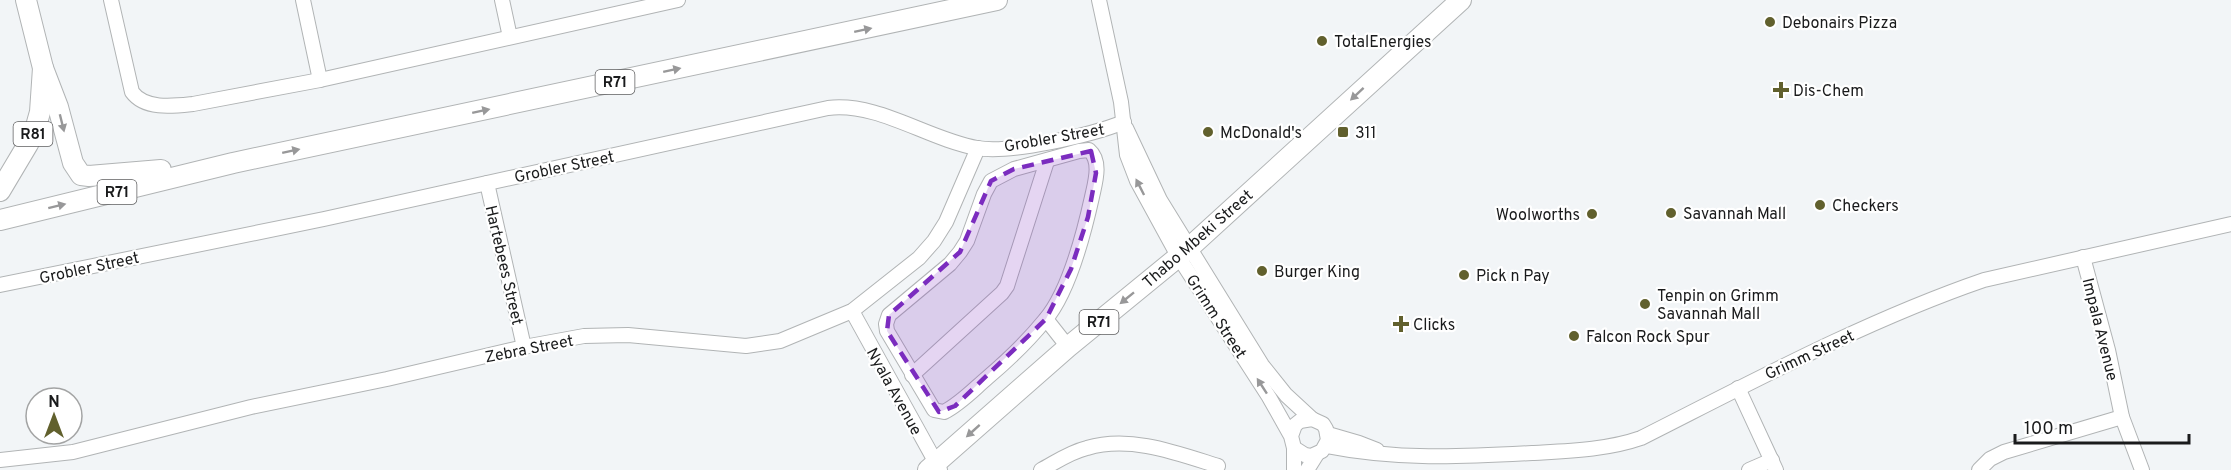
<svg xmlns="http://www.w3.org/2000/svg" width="2231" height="470" font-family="Overpass,sans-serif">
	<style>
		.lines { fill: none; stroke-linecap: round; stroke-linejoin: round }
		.minor-casing { stroke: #b1b4b5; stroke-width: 16 }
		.primary-casing { stroke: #b1b4b5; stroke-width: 22 }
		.minor { stroke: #fff; stroke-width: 14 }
		.primary { stroke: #fff; stroke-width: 20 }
		.oneway { fill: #989899 }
		.marked { fill: #7b2cbf; fill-opacity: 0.2; stroke: #7b2cbf; stroke-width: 4.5; stroke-dasharray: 12 8; stroke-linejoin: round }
		.poi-dot { fill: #61602d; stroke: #fff; stroke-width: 2 }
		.labels { text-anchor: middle; stroke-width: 4.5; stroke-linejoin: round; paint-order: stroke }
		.shield { fill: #fff; stroke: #5f5f60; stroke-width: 1.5 }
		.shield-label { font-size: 15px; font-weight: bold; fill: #1a1b1c }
		.poi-label { font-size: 16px; fill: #1a1b1c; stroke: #fff; text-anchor: start }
		.street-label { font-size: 16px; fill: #1a1b1c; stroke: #fff }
	</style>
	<rect width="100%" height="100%" fill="#f2f5f7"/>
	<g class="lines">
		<defs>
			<g id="minor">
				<path d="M111 0 132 92C145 110 174 106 193 104L320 80 678 0"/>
				<polyline points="303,0 320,80"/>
				<polyline points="502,0 510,37"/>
				<polyline points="1099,0 1121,102 1127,155 1137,181 1178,256 1269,397 1291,436 1294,448 1305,455 1311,456 1322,451 1328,440 1326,429 1323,424 1312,419 1300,421 1295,425 1291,436"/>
				<polyline points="1126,128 1160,200 1262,365 1286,395 1312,419"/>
				<path d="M1089 150C1102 161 1095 183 1092 197 1084 233 1069 292 1045 320 1028 341 1007 361 987 378 973 390 960 404 944 412L934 410 887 331 886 324 889 315 950 264 960 252 967 241 984 194 991 181 1014 169 1079 151Z"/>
				<polyline points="487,183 524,347"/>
				<polyline points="2083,257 2108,350 2122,417 2142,470"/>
				<path d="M0 285 324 219 828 108C879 102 927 139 977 148 1010 154 1092 135 1124 122"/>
				<polyline points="852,311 940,470"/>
				<polyline points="1046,319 1068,347"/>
				<polyline points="912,375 1002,293 1007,286 1047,161"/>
				<polyline points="1738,388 1776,470"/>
				<polyline points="1328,434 1359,443 1377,450"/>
				<path d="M1326 446C1396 460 1461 457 1532 453 1567 451 1607 450 1641 438 1752 382 1865 321 1984 280L2231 224"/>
				<polyline points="1294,448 1294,470"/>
				<polyline points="0,460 73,452 251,407 387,379 524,347 584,336 628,335 746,346 780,341 852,311 919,258 934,241 946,222 978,148"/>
				<path d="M1041 470C1056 462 1070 452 1087 448 1130 435 1177 453 1218 466"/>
				<polyline points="1307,470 1317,454"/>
				<polyline points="1749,470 1772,460"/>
				<polyline points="1979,470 1990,459 2004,452 2122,417"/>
			</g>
			<g id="primary">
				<polyline points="43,68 58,107 73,163 81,175 89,176 161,170"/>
				<polyline points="0,191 28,144 35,130 40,112 43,68 26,0"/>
				<polyline points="0,220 233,163 997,0"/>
				<polyline points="928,470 1068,347 1189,248 1461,0"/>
			</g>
		</defs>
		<use href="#minor" class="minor-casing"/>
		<use href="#primary" class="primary-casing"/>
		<use href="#minor" class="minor"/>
		<use href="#primary" class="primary"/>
	</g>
	<defs><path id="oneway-solid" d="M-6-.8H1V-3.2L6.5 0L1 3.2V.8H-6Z" transform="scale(1.5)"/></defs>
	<g class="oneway">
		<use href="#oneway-solid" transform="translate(863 30) rotate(-12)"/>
		<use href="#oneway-solid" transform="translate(672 70) rotate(-12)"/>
		<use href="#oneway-solid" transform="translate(1357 94) rotate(137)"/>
		<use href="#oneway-solid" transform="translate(481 111) rotate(-12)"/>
		<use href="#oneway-solid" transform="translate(62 123) rotate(76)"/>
		<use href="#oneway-solid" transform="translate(291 151) rotate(-12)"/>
		<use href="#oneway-solid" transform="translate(1140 187) rotate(-117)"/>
		<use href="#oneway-solid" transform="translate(57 206) rotate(-14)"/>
		<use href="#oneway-solid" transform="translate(1127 298) rotate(141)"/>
		<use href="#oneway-solid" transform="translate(1262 386) rotate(-123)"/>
		<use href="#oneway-solid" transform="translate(973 431) rotate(138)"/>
	</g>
	<path class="marked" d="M1091 151 1096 173 1088 217 1071 269 1046 319 955 406 939 412 887 331 889 315 960 252 991 181 1014 169Z"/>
	<g class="poi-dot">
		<circle cx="1770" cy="22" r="6"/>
		<circle cx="1322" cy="41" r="6"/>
		<path d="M1778 81h6v6h6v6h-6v6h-6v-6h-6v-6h6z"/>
		<circle cx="1208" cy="132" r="6"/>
		<rect x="1337" y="126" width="12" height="12" rx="3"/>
		<circle cx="1820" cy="205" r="6"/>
		<circle cx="1671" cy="213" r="6"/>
		<circle cx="1592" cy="214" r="6"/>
		<circle cx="1262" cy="271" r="6"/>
		<circle cx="1464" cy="275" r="6"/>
		<circle cx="1645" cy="304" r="6"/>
		<path d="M1398 315h6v6h6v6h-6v6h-6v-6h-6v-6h6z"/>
		<circle cx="1574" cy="336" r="6"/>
	</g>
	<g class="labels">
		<g class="shield">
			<rect x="595.5" y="70" width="39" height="24" rx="4.5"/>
			<rect x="13.5" y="122" width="39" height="24" rx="4.5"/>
			<rect x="97.5" y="180" width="39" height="24" rx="4.5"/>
			<rect x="1079.5" y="310" width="39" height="24" rx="4.5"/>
		</g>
		<g class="shield-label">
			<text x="615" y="87">R71</text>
			<text x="33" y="139">R81</text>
			<text x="117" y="197">R71</text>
			<text x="1099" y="327">R71</text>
		</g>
		<g class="poi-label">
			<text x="1782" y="28">Debonairs Pizza</text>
			<text x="1334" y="47">TotalEnergies</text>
			<text x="1793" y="96">Dis-Chem</text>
			<text x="1220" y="138">McDonald's</text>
			<text x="1355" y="138">311</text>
			<text x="1832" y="211">Checkers</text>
			<text x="1683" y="219">Savannah Mall</text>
			<text x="1580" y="220" text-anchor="end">Woolworths</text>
			<text x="1274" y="277">Burger King</text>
			<text x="1476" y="281">Pick n Pay</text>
			<text x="1657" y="301">Tenpin on Grimm<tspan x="1657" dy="18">Savannah Mall</tspan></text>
			<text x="1413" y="330">Clicks</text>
			<text x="1586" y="342">Falcon Rock Spur</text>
		</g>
		<g class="street-label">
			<text transform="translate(1054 137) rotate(-10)" y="6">Grobler Street</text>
			<text transform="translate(564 166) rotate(-12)" y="6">Grobler Street</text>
			<text transform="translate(1197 238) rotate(-41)" y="6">Thabo Mbeki Street</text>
			<text transform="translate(505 265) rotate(77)" y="6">Hartebees Street</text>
			<text transform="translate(89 267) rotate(-12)" y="6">Grobler Street</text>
			<text transform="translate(1217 316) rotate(57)" y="6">Grimm Street</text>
			<text transform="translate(2101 329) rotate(76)" y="6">Impala Avenue</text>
			<text transform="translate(529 348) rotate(-11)" y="6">Zebra Street</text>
			<text transform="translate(1809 354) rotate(-25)" y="6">Grimm Street</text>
			<text transform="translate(895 391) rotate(61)" y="6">Nyala Avenue</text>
		</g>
	</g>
	<g transform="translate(54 416)"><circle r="28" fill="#ffffff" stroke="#a3a4a4" stroke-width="1.5"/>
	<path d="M0-4.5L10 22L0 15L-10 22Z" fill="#61602d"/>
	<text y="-9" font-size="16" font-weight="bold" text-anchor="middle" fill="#1a1b1c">N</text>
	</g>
	<path d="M2015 434v9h174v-9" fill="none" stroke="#1a1b1c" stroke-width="3"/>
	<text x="2024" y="434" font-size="18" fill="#1a1b1c" stroke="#ffffff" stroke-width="4.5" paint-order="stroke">100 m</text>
</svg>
